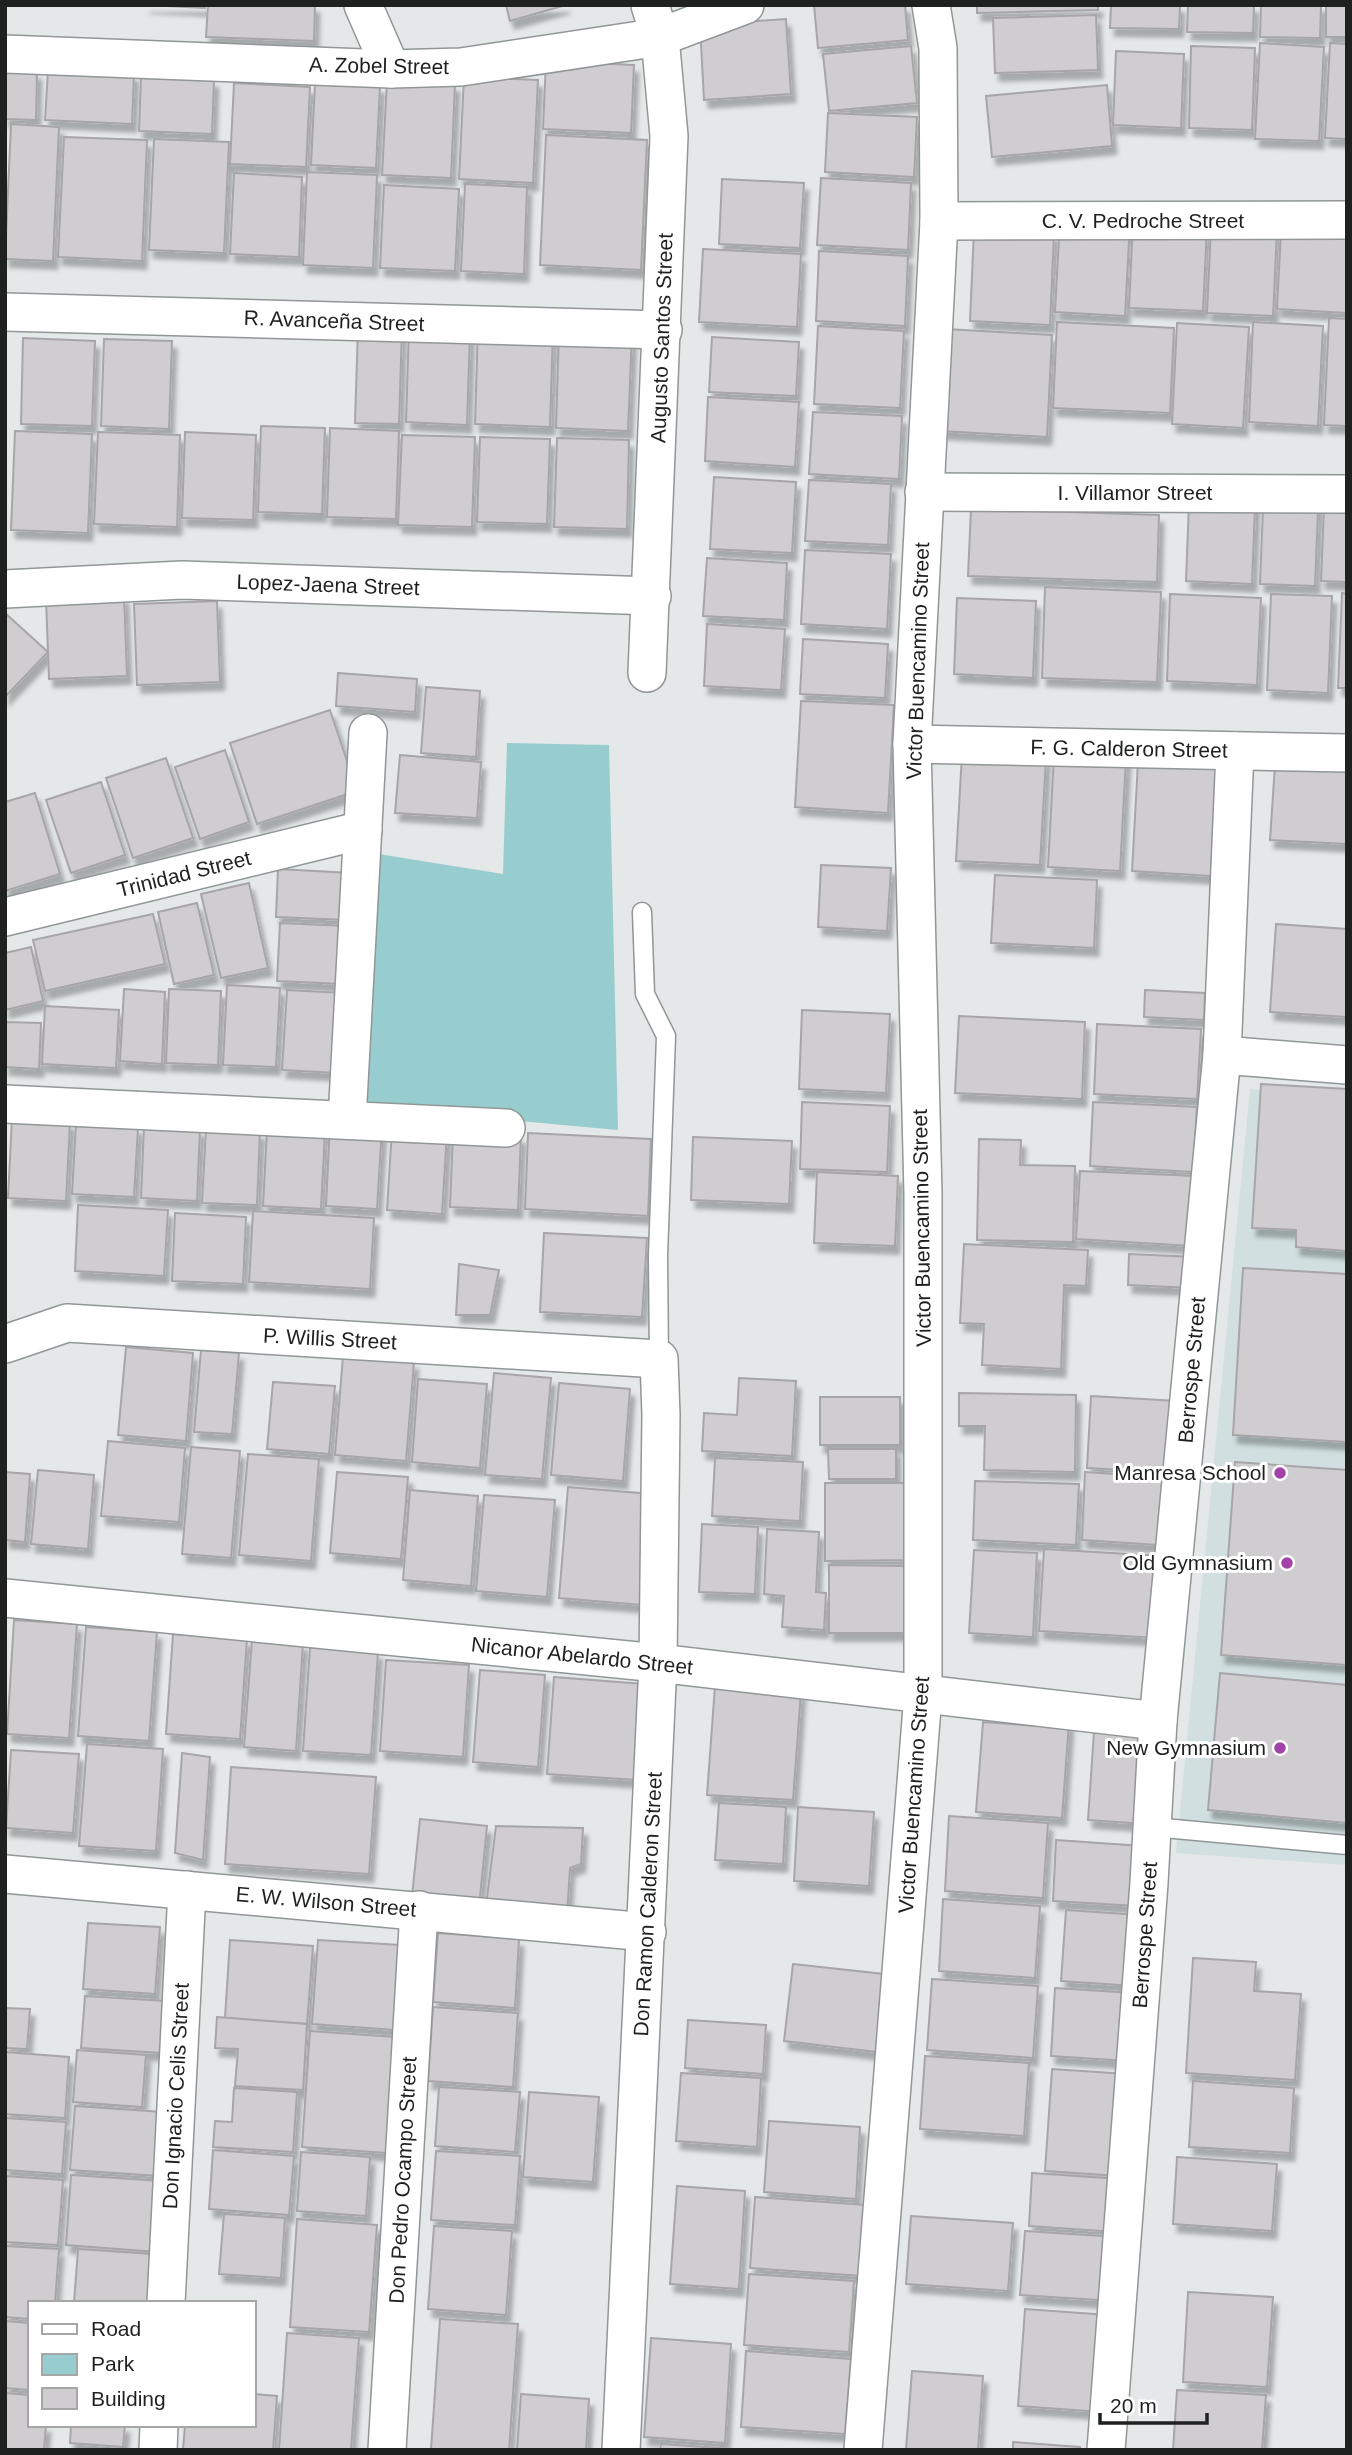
<svg xmlns="http://www.w3.org/2000/svg" width="1352" height="2455" font-family="Arial,sans-serif">
	<style>
		.built { fill: #d1dfe0 }
		.green { fill: #98cdcf }
		.building { fill: #d0cdd0; stroke: #a8a5a8; stroke-width: 2; filter: url(#shadow) }
		.lines { fill: none; stroke-linecap: round; stroke-linejoin: round }
		.service-casing { stroke: #919696; stroke-width: 21 }
		.minor-casing { stroke: #919696; stroke-width: 40 }
		.service { stroke: #fff; stroke-width: 18 }
		.minor { stroke: #fff; stroke-width: 37 }
		.poi-dot { fill: #a343aa; stroke: #fff; stroke-width: 2.5 }
		.labels { text-anchor: middle; stroke-width: 6; stroke-linejoin: round; paint-order: stroke }
		.street-label { font-size: 21px; fill: #1f2121; stroke: #fff }
		.poi-label { font-size: 21px; fill: #1f2121; stroke: #fff; text-anchor: end }
	</style>
	<defs>
		<filter id="shadow"><feDropShadow dx="4.5" dy="8" stdDeviation="2" flood-color="#0004"/></filter>
	</defs>
	<rect width="100%" height="100%" fill="#e4e8e8"/>
	<polygon class="built" points="1250,1089 1347,1094 1347,1865 1176,1853"/>
	<polygon class="green" points="507,743 609,745 618,1130 353,1106 366,852 503,874"/>
	<g class="building">
		<polygon points="145,5 205,5 205,8"/>
		<polygon points="208,5 315,5 314,41 206,37"/>
		<polygon points="506,5 566,5 510,21"/>
		<polygon points="814,5 905,5 908,40 818,48"/>
		<polygon points="977,5 1098,5 1098,10 977,13"/>
		<polygon points="1111,5 1180,5 1179,29 1110,28"/>
		<polygon points="1188,5 1254,5 1253,33 1187,32"/>
		<polygon points="1261,5 1321,5 1320,38 1260,37"/>
		<rect x="1326" y="5" width="21" height="32"/>
		<polygon points="1096,15 1098,70 995,73 993,18"/>
		<polygon points="786,19 791,94 704,100 700,25"/>
		<polygon points="1260,43 1324,47 1319,141 1255,139"/>
		<polygon points="1330,43 1347,44 1347,139 1325,138"/>
		<polygon points="911,46 917,103 829,111 823,54"/>
		<polygon points="1191,46 1255,48 1252,130 1189,128"/>
		<polygon points="1116,51 1184,54 1181,128 1113,125"/>
		<polygon points="546,61 634,65 631,133 543,129"/>
		<polygon points="48,70 134,74 132,124 45,120"/>
		<polygon points="5,71 37,72 36,120 5,119"/>
		<polygon points="141,77 214,80 212,134 139,131"/>
		<polygon points="464,77 538,80 533,183 459,179"/>
		<polygon points="387,81 455,84 451,178 382,175"/>
		<polygon points="234,83 310,87 306,167 230,164"/>
		<polygon points="315,83 380,86 376,168 311,165"/>
		<polygon points="1107,85 1112,146 992,157 986,96"/>
		<polygon points="828,113 917,117 914,177 825,172"/>
		<polygon points="11,124 59,127 53,261 5,259"/>
		<polygon points="546,135 647,140 641,270 540,265"/>
		<polygon points="64,137 147,140 142,261 58,257"/>
		<polygon points="154,139 229,142 224,253 149,250"/>
		<polygon points="307,172 377,175 373,268 303,265"/>
		<polygon points="234,173 302,177 299,257 230,254"/>
		<polygon points="821,178 911,183 908,250 817,245"/>
		<polygon points="722,179 804,183 800,248 719,244"/>
		<polygon points="465,184 527,187 524,274 461,271"/>
		<polygon points="384,185 459,189 455,271 380,268"/>
		<polygon points="1060,219 1130,222 1125,316 1055,312"/>
		<polygon points="1133,222 1207,226 1203,311 1129,308"/>
		<polygon points="1211,227 1277,230 1273,316 1207,313"/>
		<polygon points="974,230 1054,234 1050,325 970,321"/>
		<polygon points="1281,231 1347,234 1347,313 1277,309"/>
		<polygon points="703,249 801,254 797,327 699,322"/>
		<polygon points="819,251 908,256 905,326 816,321"/>
		<polygon points="1329,318 1347,319 1347,426 1324,425"/>
		<polygon points="1057,322 1174,328 1170,413 1053,408"/>
		<polygon points="1253,322 1323,326 1318,426 1249,422"/>
		<polygon points="1177,323 1249,327 1243,428 1172,424"/>
		<polygon points="478,326 553,329 550,427 475,424"/>
		<polygon points="818,326 904,331 900,408 814,404"/>
		<polygon points="358,327 402,328 399,424 355,423"/>
		<polygon points="409,327 470,330 467,425 406,422"/>
		<polygon points="946,329 1052,335 1047,437 941,431"/>
		<polygon points="559,330 632,332 628,431 556,428"/>
		<polygon points="712,337 799,342 796,396 709,392"/>
		<polygon points="23,338 95,341 92,426 21,424"/>
		<polygon points="104,339 172,341 169,429 101,426"/>
		<polygon points="708,397 799,402 795,467 705,461"/>
		<polygon points="813,412 902,416 899,479 809,474"/>
		<polygon points="261,426 325,428 322,514 258,512"/>
		<polygon points="330,428 399,431 396,519 327,517"/>
		<polygon points="15,431 92,434 88,533 11,530"/>
		<polygon points="98,432 180,435 177,527 94,524"/>
		<polygon points="185,432 256,435 253,520 182,518"/>
		<polygon points="402,435 475,437 472,527 398,525"/>
		<polygon points="480,437 550,439 547,524 477,522"/>
		<polygon points="557,438 629,440 627,529 554,527"/>
		<polygon points="714,477 796,482 792,553 710,549"/>
		<polygon points="1190,477 1256,480 1252,584 1186,581"/>
		<polygon points="809,480 891,484 888,545 805,541"/>
		<polygon points="1264,482 1319,484 1315,586 1260,584"/>
		<polygon points="1325,482 1347,483 1347,582 1321,581"/>
		<polygon points="971,509 1159,515 1157,582 968,576"/>
		<polygon points="805,550 891,554 887,629 801,624"/>
		<polygon points="707,558 787,563 784,620 703,616"/>
		<polygon points="1045,587 1161,592 1157,682 1042,678"/>
		<polygon points="1342,593 1347,594 1347,688 1338,688"/>
		<polygon points="1170,594 1261,598 1257,685 1167,681"/>
		<polygon points="1271,594 1332,596 1328,693 1267,690"/>
		<polygon points="124,596 127,676 49,679 46,599"/>
		<polygon points="957,598 1036,601 1033,678 954,674"/>
		<polygon points="217,601 220,682 137,685 134,604"/>
		<polygon points="5,613 48,652 5,697"/>
		<polygon points="707,624 785,629 781,690 704,686"/>
		<polygon points="803,639 888,644 885,698 800,694"/>
		<polygon points="338,673 417,679 415,712 336,706"/>
		<polygon points="426,687 480,691 476,757 421,753"/>
		<polygon points="801,701 894,705 888,813 795,807"/>
		<polygon points="330,710 357,791 257,824 230,743"/>
		<polygon points="225,750 249,822 200,839 175,767"/>
		<polygon points="962,754 1046,758 1040,865 956,861"/>
		<polygon points="400,755 481,762 477,818 395,813"/>
		<polygon points="1054,755 1126,759 1120,871 1048,867"/>
		<polygon points="166,758 193,838 133,858 106,778"/>
		<polygon points="1138,762 1216,766 1211,876 1132,871"/>
		<polygon points="1275,765 1347,770 1347,844 1270,840"/>
		<polygon points="101,782 125,855 71,873 46,800"/>
		<polygon points="35,793 60,874 5,891 5,802"/>
		<polygon points="821,865 891,868 887,931 818,927"/>
		<polygon points="278,869 351,873 348,920 276,917"/>
		<polygon points="995,875 1097,880 1094,948 991,943"/>
		<polygon points="249,883 268,968 221,978 201,894"/>
		<polygon points="197,903 214,975 174,984 158,912"/>
		<polygon points="153,914 165,964 45,991 33,940"/>
		<polygon points="280,923 346,926 343,984 277,981"/>
		<polygon points="1276,924 1347,929 1347,1017 1270,1012"/>
		<polygon points="31,947 43,1001 5,1010 5,953"/>
		<polygon points="227,985 280,988 276,1067 223,1065"/>
		<polygon points="124,989 165,992 162,1064 120,1061"/>
		<polygon points="169,989 221,991 218,1065 166,1063"/>
		<polygon points="287,990 343,993 338,1073 282,1070"/>
		<polygon points="1145,990 1205,993 1204,1020 1144,1017"/>
		<polygon points="45,1006 119,1010 116,1068 42,1064"/>
		<polygon points="802,1010 890,1014 886,1093 799,1089"/>
		<polygon points="959,1016 1085,1022 1082,1099 955,1093"/>
		<polygon points="5,1022 41,1023 39,1069 5,1067"/>
		<polygon points="1097,1024 1201,1029 1197,1099 1094,1094"/>
		<polygon points="1261,1084 1347,1089 1347,1251 1296,1247 1296,1230 1252,1228"/>
		<polygon points="802,1102 890,1106 887,1172 800,1169"/>
		<polygon points="1093,1102 1197,1107 1193,1172 1090,1166"/>
		<polygon points="12,1118 70,1122 66,1201 8,1198"/>
		<polygon points="76,1123 138,1127 134,1197 72,1194"/>
		<polygon points="330,1123 382,1126 377,1209 326,1206"/>
		<polygon points="144,1126 200,1129 197,1201 141,1198"/>
		<polygon points="206,1128 260,1132 257,1205 202,1203"/>
		<polygon points="267,1129 325,1131 321,1209 263,1206"/>
		<polygon points="392,1129 447,1132 442,1214 387,1210"/>
		<polygon points="453,1133 521,1136 518,1210 450,1207"/>
		<polygon points="528,1133 651,1139 648,1216 525,1209"/>
		<polygon points="693,1137 792,1141 789,1204 691,1200"/>
		<polygon points="979,1139 1021,1140 1020,1165 1075,1166 1073,1242 977,1240"/>
		<polygon points="1080,1171 1195,1176 1192,1246 1076,1239"/>
		<polygon points="817,1172 898,1176 895,1246 814,1243"/>
		<polygon points="78,1205 168,1210 164,1276 75,1271"/>
		<polygon points="253,1211 374,1218 370,1289 249,1282"/>
		<polygon points="175,1213 246,1217 243,1284 172,1281"/>
		<polygon points="544,1233 647,1238 642,1317 540,1312"/>
		<polygon points="964,1244 1088,1250 1086,1286 1064,1285 1061,1369 982,1365 984,1324 960,1323"/>
		<polygon points="1129,1254 1194,1257 1193,1288 1128,1285"/>
		<polygon points="459,1264 499,1270 490,1315 456,1315"/>
		<polygon points="1243,1268 1347,1274 1347,1442 1233,1435"/>
		<polygon points="126,1347 193,1353 186,1441 118,1435"/>
		<polygon points="201,1350 239,1353 232,1434 194,1432"/>
		<polygon points="343,1356 414,1362 406,1461 335,1455"/>
		<polygon points="494,1373 551,1378 542,1479 485,1475"/>
		<polygon points="739,1378 796,1381 792,1456 702,1451 704,1413 737,1415"/>
		<polygon points="418,1379 487,1384 480,1468 412,1462"/>
		<polygon points="273,1382 335,1386 329,1454 267,1449"/>
		<polygon points="559,1383 630,1389 623,1481 551,1475"/>
		<polygon points="959,1393 1076,1395 1075,1472 984,1470 985,1426 959,1426"/>
		<polygon points="1091,1396 1177,1401 1173,1473 1087,1468"/>
		<rect x="820" y="1397" width="80" height="48"/>
		<polygon points="108,1441 185,1448 179,1522 101,1516"/>
		<polygon points="191,1447 240,1451 231,1558 182,1554"/>
		<polygon points="828,1449 896,1449 896,1479 829,1479"/>
		<polygon points="248,1454 319,1459 311,1561 239,1555"/>
		<polygon points="715,1458 803,1462 800,1521 712,1516"/>
		<polygon points="1235,1462 1347,1470 1347,1665 1221,1655"/>
		<polygon points="38,1470 94,1475 88,1549 31,1544"/>
		<polygon points="5,1472 30,1474 25,1542 5,1540"/>
		<polygon points="337,1472 408,1477 401,1559 330,1553"/>
		<polygon points="1085,1472 1177,1478 1174,1546 1082,1540"/>
		<polygon points="975,1481 1079,1484 1076,1545 973,1540"/>
		<polygon points="825,1483 914,1483 914,1560 825,1561"/>
		<polygon points="568,1487 651,1494 642,1605 559,1598"/>
		<polygon points="410,1490 478,1496 471,1586 403,1580"/>
		<polygon points="484,1495 555,1500 547,1597 476,1591"/>
		<polygon points="702,1524 758,1527 755,1594 699,1592"/>
		<polygon points="767,1529 819,1532 816,1592 826,1593 824,1630 782,1627 784,1596 764,1594"/>
		<polygon points="1044,1549 1162,1556 1157,1638 1039,1631"/>
		<polygon points="974,1550 1037,1553 1033,1637 969,1633"/>
		<polygon points="829,1565 905,1566 905,1633 829,1633"/>
		<polygon points="14,1620 77,1624 69,1738 7,1734"/>
		<polygon points="86,1627 157,1632 149,1741 78,1736"/>
		<polygon points="173,1634 247,1639 240,1739 166,1734"/>
		<polygon points="252,1640 303,1643 296,1751 244,1747"/>
		<polygon points="310,1647 378,1652 371,1755 303,1751"/>
		<polygon points="386,1660 469,1665 463,1757 380,1751"/>
		<polygon points="480,1670 545,1675 538,1767 473,1762"/>
		<polygon points="1220,1673 1347,1685 1347,1823 1208,1810"/>
		<polygon points="554,1677 644,1684 637,1780 547,1774"/>
		<polygon points="715,1686 801,1691 793,1800 707,1795"/>
		<polygon points="1036,1720 1069,1722 1062,1818 976,1812 983,1722 1036,1726"/>
		<polygon points="1094,1732 1151,1735 1146,1824 1088,1820"/>
		<polygon points="87,1744 163,1749 156,1851 79,1846"/>
		<polygon points="11,1750 79,1754 73,1833 6,1828"/>
		<polygon points="182,1753 210,1757 203,1860 175,1853"/>
		<polygon points="231,1767 376,1777 369,1874 225,1864"/>
		<polygon points="719,1803 786,1807 783,1864 715,1860"/>
		<polygon points="798,1807 874,1812 869,1886 794,1881"/>
		<polygon points="949,1816 1048,1823 1043,1898 945,1891"/>
		<polygon points="420,1819 487,1826 479,1907 412,1896"/>
		<polygon points="496,1826 583,1828 581,1864 570,1868 567,1915 486,1906"/>
		<polygon points="1056,1840 1142,1846 1138,1906 1053,1901"/>
		<polygon points="943,1899 1040,1906 1035,1978 939,1971"/>
		<polygon points="1066,1910 1140,1915 1135,1986 1061,1981"/>
		<polygon points="88,1923 160,1927 155,1994 83,1989"/>
		<polygon points="438,1933 519,1939 515,2008 433,2002"/>
		<polygon points="230,1940 313,1946 307,2024 225,2018"/>
		<polygon points="318,1940 400,1945 395,2030 312,2024"/>
		<polygon points="1193,1958 1256,1962 1254,1991 1301,1994 1295,2080 1186,2073"/>
		<polygon points="793,1964 893,1975 885,2053 784,2041"/>
		<polygon points="932,1979 1038,1986 1033,2058 927,2050"/>
		<polygon points="1055,1988 1133,1993 1128,2061 1051,2056"/>
		<polygon points="85,1996 166,2001 162,2053 81,2048"/>
		<polygon points="433,2007 518,2013 513,2087 428,2081"/>
		<polygon points="5,2008 30,2009 27,2049 5,2048"/>
		<polygon points="217,2017 307,2024 303,2090 235,2086 238,2049 215,2048"/>
		<polygon points="688,2020 766,2025 763,2074 685,2068"/>
		<polygon points="310,2031 395,2037 387,2153 302,2147"/>
		<polygon points="77,2050 146,2055 142,2107 73,2102"/>
		<polygon points="5,2052 69,2057 65,2118 5,2114"/>
		<polygon points="925,2056 1029,2063 1024,2136 920,2129"/>
		<polygon points="1052,2069 1127,2074 1120,2176 1045,2171"/>
		<polygon points="681,2073 761,2078 757,2147 676,2141"/>
		<polygon points="1193,2081 1294,2088 1290,2153 1189,2147"/>
		<polygon points="439,2087 520,2092 515,2152 435,2146"/>
		<polygon points="234,2088 297,2092 293,2152 213,2147 215,2121 232,2122"/>
		<polygon points="529,2092 599,2097 593,2182 523,2177"/>
		<polygon points="75,2106 163,2112 159,2176 70,2170"/>
		<polygon points="5,2118 66,2122 62,2174 5,2170"/>
		<polygon points="769,2121 860,2127 856,2199 764,2192"/>
		<polygon points="213,2150 294,2156 289,2215 209,2209"/>
		<polygon points="436,2151 520,2156 515,2225 431,2220"/>
		<polygon points="301,2152 370,2157 366,2216 297,2211"/>
		<polygon points="1177,2157 1277,2164 1272,2231 1173,2224"/>
		<polygon points="1032,2173 1120,2179 1116,2232 1029,2226"/>
		<polygon points="71,2175 162,2181 157,2252 66,2245"/>
		<polygon points="5,2176 63,2180 58,2245 5,2242"/>
		<polygon points="677,2186 745,2191 739,2289 670,2284"/>
		<polygon points="755,2197 867,2205 862,2276 750,2268"/>
		<polygon points="224,2214 285,2218 281,2278 219,2274"/>
		<polygon points="911,2216 1013,2223 1008,2291 906,2284"/>
		<polygon points="297,2219 377,2225 369,2332 290,2327"/>
		<polygon points="434,2226 512,2231 506,2315 428,2309"/>
		<polygon points="1025,2231 1118,2237 1115,2301 1020,2295"/>
		<polygon points="5,2246 59,2249 55,2303 30,2303 30,2319 5,2317"/>
		<polygon points="78,2249 153,2254 150,2303 74,2303"/>
		<polygon points="749,2274 854,2281 849,2352 744,2345"/>
		<polygon points="1188,2292 1273,2297 1267,2387 1183,2382"/>
		<polygon points="1025,2309 1108,2315 1102,2412 1018,2406"/>
		<polygon points="440,2319 518,2324 509,2450 431,2450"/>
		<polygon points="5,2321 30,2323 30,2390 5,2388"/>
		<polygon points="287,2333 359,2338 351,2450 279,2450"/>
		<polygon points="651,2338 731,2344 725,2443 644,2437"/>
		<polygon points="746,2351 851,2359 845,2434 741,2427"/>
		<polygon points="912,2371 983,2376 978,2450 906,2450"/>
		<polygon points="1177,2390 1266,2395 1262,2450 1173,2450"/>
		<polygon points="5,2393 30,2395 30,2425 46,2425 44,2450 5,2449"/>
		<polygon points="254,2394 277,2396 273,2450 183,2450 185,2425 254,2425"/>
		<polygon points="521,2394 589,2399 586,2450 517,2450"/>
		<polygon points="71,2425 125,2425 123,2447 70,2443"/>
		<polygon points="1013,2442 1080,2447 1080,2450 1013,2450"/>
		<polygon points="661,2444 733,2449 733,2450 660,2450"/>
	</g>
	<g class="lines">
		<defs>
			<g id="service">
				<polyline points="642,912 645,994 666,1036 658,1256 659,1359"/>
				<polyline points="1153,1827 1347,1845"/>
			</g>
			<g id="minor">
				<polyline points="363,5 391,69"/>
				<polyline points="5,54 391,69 461,67 660,37 745,5"/>
				<polyline points="939,221 1347,220"/>
				<polyline points="5,312 663,330"/>
				<polyline points="924,492 1347,494"/>
				<polyline points="5,589 182,580 652,596"/>
				<polyline points="647,673 669,136 660,37 650,5"/>
				<polyline points="912,744 1347,753"/>
				<polyline points="5,917 363,830"/>
				<polyline points="1222,1055 1347,1065"/>
				<polyline points="5,1104 506,1128"/>
				<polyline points="347,1120 368,733"/>
				<polyline points="5,1344 67,1323 659,1359 661,1415 658,1663 621,2450"/>
				<polyline points="5,1598 658,1663 1158,1721"/>
				<polyline points="5,1874 647,1932"/>
				<polyline points="166,2303 187,1890"/>
				<polyline points="158,2450 159,2425"/>
				<polyline points="387,2450 419,1910"/>
				<polyline points="863,2450 923,1695 923,1194 912,744 939,221 938,48 931,5"/>
				<polyline points="1106,2450 1149,1883 1158,1721 1222,1055 1235,751"/>
			</g>
		</defs>
		<use href="#service" class="service-casing"/>
		<use href="#minor" class="minor-casing"/>
		<use href="#service" class="service"/>
		<use href="#minor" class="minor"/>
	</g>
	<g class="poi-dot">
		<circle cx="1280" cy="1473" r="7"/>
		<circle cx="1287" cy="1563" r="7"/>
		<circle cx="1280" cy="1748" r="7"/>
	</g>
	<g class="labels">
		<g class="street-label">
			<text transform="translate(379 66) rotate(1)" y="7">A. Zobel Street</text>
			<text x="1143" y="228">C. V. Pedroche Street</text>
			<text transform="translate(334 321) rotate(2)" y="7">R. Avanceña Street</text>
			<text transform="translate(662 338) rotate(-88)" y="7">Augusto Santos Street</text>
			<text x="1135" y="500">I. Villamor Street</text>
			<text transform="translate(328 585) rotate(2)" y="7">Lopez-Jaena Street</text>
			<text transform="translate(918 661) rotate(-88)" y="7">Victor Buencamino Street</text>
			<text transform="translate(1129 749) rotate(1)" y="7">F. G. Calderon Street</text>
			<text transform="translate(184 874) rotate(-14)" y="7">Trinidad Street</text>
			<text transform="translate(922 1228) rotate(-91)" y="7">Victor Buencamino Street</text>
			<text transform="translate(330 1339) rotate(3)" y="7">P. Willis Street</text>
			<text transform="translate(1192 1370) rotate(-85)" y="7">Berrospe Street</text>
			<text transform="translate(582 1656) rotate(6)" y="7">Nicanor Abelardo Street</text>
			<text transform="translate(914 1795) rotate(-86)" y="7">Victor Buencamino Street</text>
			<text transform="translate(326 1902) rotate(5)" y="7">E. W. Wilson Street</text>
			<text transform="translate(648 1904) rotate(-87)" y="7">Don Ramon Calderon Street</text>
			<text transform="translate(1145 1935) rotate(-86)" y="7">Berrospe Street</text>
			<text transform="translate(176 2096) rotate(-87)" y="7">Don Ignacio Celis Street</text>
			<text transform="translate(403 2180) rotate(-87)" y="7">Don Pedro Ocampo Street</text>
		</g>
		<g class="poi-label">
			<text x="1266" y="1480">Manresa School</text>
			<text x="1273" y="1570">Old Gymnasium</text>
			<text x="1266" y="1755">New Gymnasium</text>
		</g>
	</g>
	<rect width="1352" height="2455" fill="none" stroke="#1f2121" stroke-width="14"/>
	<rect x="28" y="2301" width="228" height="126" fill="#ffffff" stroke="#a5a6a6" stroke-width="2"/>
	<rect x="42" y="2324" width="35" height="10" fill="#ffffff" stroke="#a5a6a6" stroke-width="2"/>
	<text x="91" y="2336" font-size="21" fill="#1f2121">Road</text>
	<rect x="42" y="2354" width="35" height="21" fill="#98cdcf" stroke="#a5a6a6" stroke-width="2"/>
	<text x="91" y="2371" font-size="21" fill="#1f2121">Park</text>
	<rect x="42" y="2388" width="35" height="21" fill="#d0cdd0" stroke="#a5a6a6" stroke-width="2"/>
	<text x="91" y="2406" font-size="21" fill="#1f2121">Building</text>
	<path d="M1100 2413v10h107v-10" fill="none" stroke="#1f2121" stroke-width="3.5"/>
	<text x="1110" y="2413" font-size="21" fill="#1f2121" stroke="#ffffff" stroke-width="5" paint-order="stroke">20 m</text>
</svg>
